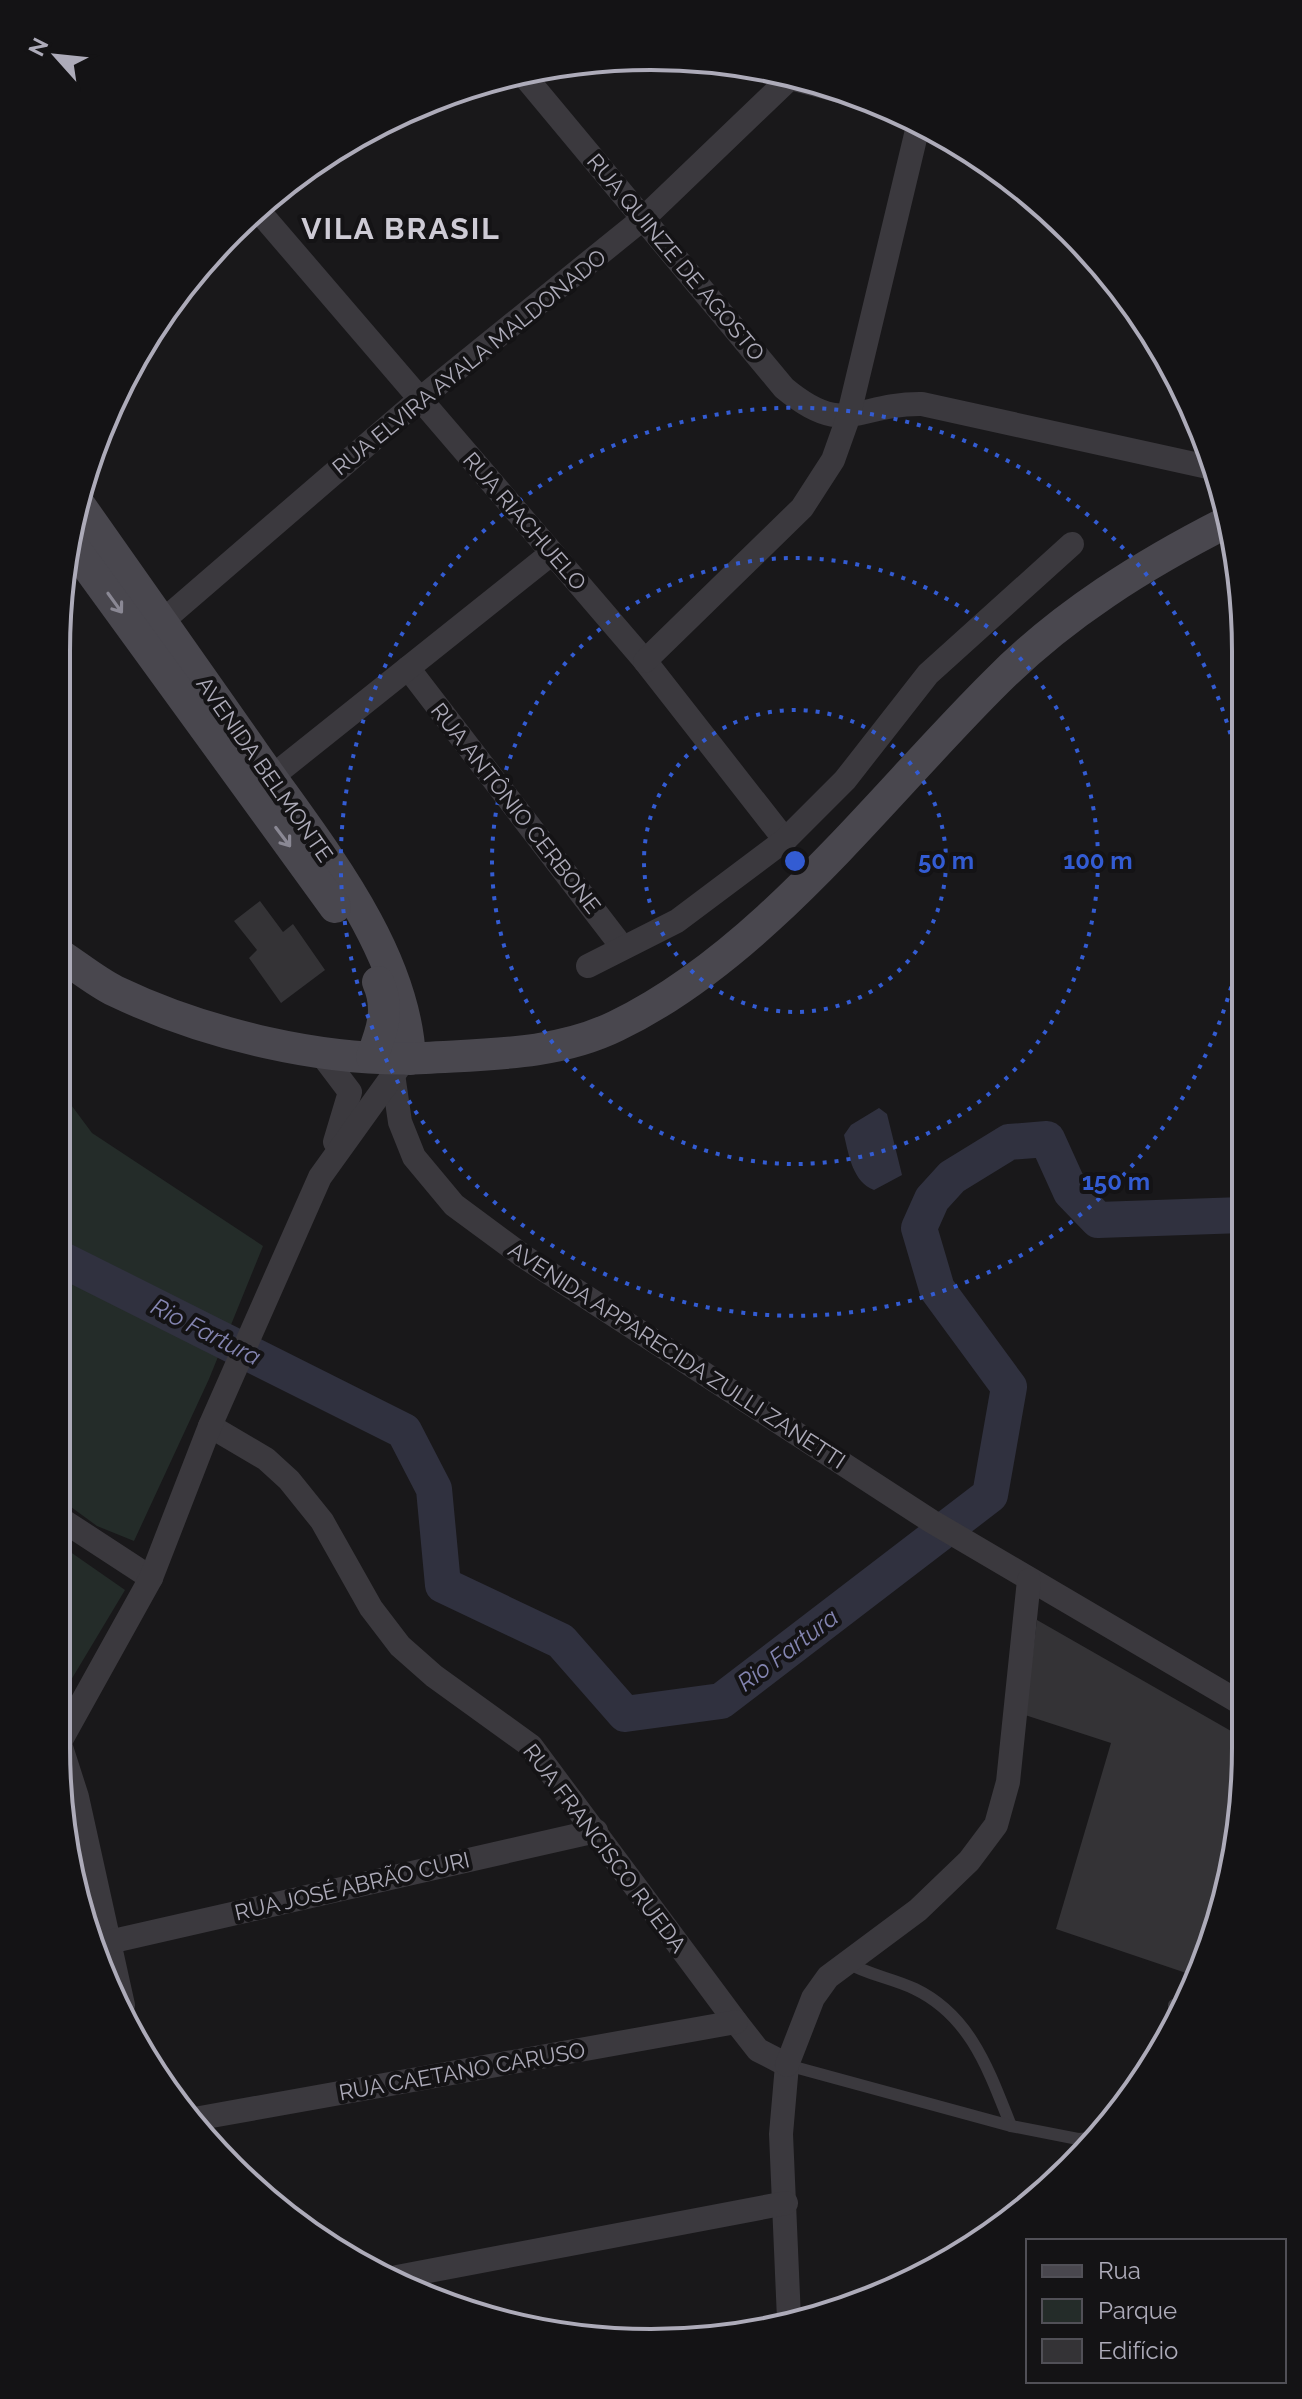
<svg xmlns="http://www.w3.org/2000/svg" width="1302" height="2399" font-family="Raleway,sans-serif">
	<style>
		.green { fill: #242c29 }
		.water { fill: #30313f }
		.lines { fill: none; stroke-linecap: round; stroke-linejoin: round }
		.river { stroke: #30313f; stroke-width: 36 }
		.building { fill: #343336 }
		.lane { stroke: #3b393e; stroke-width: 12 }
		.street { stroke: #3b393e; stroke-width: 24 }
		.secondary { stroke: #49474e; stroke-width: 32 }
		.oneway { stroke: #8a8894 }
		.ring { fill: none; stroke: #335cd3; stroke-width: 4; stroke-dasharray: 4 8 }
		.labels { text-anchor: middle; stroke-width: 8; stroke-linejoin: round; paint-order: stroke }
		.street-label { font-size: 22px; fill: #adabb9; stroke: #141315 }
		.water-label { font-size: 24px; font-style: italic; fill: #8485b1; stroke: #141315 }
		.district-label { font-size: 30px; font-weight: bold; letter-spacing: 2px; fill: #cecbd5; stroke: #141315 }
		.rim { fill: none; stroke: #adabb9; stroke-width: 4 }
		.centre { fill: #335cd3; stroke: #141315; stroke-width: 4 }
		.ring-label { font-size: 24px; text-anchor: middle; font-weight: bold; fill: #335cd3; stroke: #141315; stroke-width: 8; stroke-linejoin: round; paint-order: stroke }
	</style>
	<rect width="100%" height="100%" fill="#19181a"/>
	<g class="green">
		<polygon points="57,1086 92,1133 263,1246 209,1379 134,1541 97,1526 56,1496"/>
		<polygon points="56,1542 125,1590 56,1705"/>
	</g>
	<path class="water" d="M879 1108 887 1114 902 1175 874 1190C853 1182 849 1156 844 1135L851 1125Z"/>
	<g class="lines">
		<polyline class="river" points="57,1257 404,1431 434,1489 443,1585 561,1641 625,1714 721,1701 990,1495 1009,1387 937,1289 919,1228 932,1199 952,1177 1009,1142 1047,1139 1071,1192 1098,1220 1243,1215"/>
	</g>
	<g class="building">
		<polygon points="260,901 283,932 293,924 325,970 281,1003 249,958 257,950 234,921"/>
		<polygon points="1037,1620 1245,1739 1245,1786 1226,1902 1195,1976 1056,1929 1111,1743 1025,1715"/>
	</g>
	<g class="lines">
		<g class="lane">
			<path d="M846 1962C868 1975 892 1978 915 1989 971 2016 989 2071 1011 2126"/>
			<polyline points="1174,2005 1175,2025"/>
			<polyline points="787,2065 1011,2126 1078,2139 1091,2138"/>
		</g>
		<g class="street">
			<path d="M521 72 784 388C845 439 856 403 922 404L1217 469"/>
			<polyline points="790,78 866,98"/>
			<polyline points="257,209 645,661 785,840"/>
			<polyline points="151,631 420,399 645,217 790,78"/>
			<polyline points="645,661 802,508 833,460 848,418 919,122"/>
			<polyline points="408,668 623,948"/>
			<polyline points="259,787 552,553"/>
			<polyline points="588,966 677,921 785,840 845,780 928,674 1072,544"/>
			<polyline points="319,1051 350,1092 335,1142"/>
			<polyline points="393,1074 400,1122 414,1157 454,1205 523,1256 931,1521 1244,1705"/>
			<polyline points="210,1426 266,1459 289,1480 322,1521 371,1608 400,1646 434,1676 531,1746 736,2022 758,2050 787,2065 781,2134 789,2319"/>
			<polyline points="56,1516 151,1578"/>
			<polyline points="60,1744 77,1797 123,2005"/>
			<polyline points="56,1749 151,1578 210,1426 320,1177 399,1067"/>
			<polyline points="109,1942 596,1831"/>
			<polyline points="787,2065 813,1998 828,1977 918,1910 969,1861 996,1825 1008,1782 1029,1580"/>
			<polyline points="189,2120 736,2022"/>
			<polyline points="397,2277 786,2203"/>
		</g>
		<g class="secondary">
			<path d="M76 500C135 583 193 666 251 749 313 839 405 946 410 1059"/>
			<polyline points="69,541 335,907"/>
			<path d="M57 953C76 965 95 981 115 991 205 1034 325 1063 425 1058 489 1054 557 1055 616 1026 763 955 880 797 995 683 1062 615 1144 564 1229 521"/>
			<path d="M372 1057C382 1031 390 1009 378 982"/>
		</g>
	</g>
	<defs><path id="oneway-shaft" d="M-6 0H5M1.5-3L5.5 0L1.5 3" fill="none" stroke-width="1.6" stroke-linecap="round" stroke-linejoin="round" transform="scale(2)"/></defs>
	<g class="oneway">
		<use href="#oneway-shaft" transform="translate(115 603) rotate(54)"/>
		<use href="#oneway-shaft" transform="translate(283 837) rotate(53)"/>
	</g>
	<g class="ring">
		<circle cx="795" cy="861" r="151"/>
		<circle cx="795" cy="861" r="303"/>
		<path d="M1242 940A454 454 0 1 1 1241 778"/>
	</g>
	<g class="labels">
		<g class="street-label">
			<text transform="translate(676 257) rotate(50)" y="8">RUA QUINZE DE AGOSTO</text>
			<text transform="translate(469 362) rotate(-39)" y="8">RUA ELVIRA AYALA MALDONADO</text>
			<text transform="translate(525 521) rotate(49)" y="8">RUA RIACHUELO</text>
			<text transform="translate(265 769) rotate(55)" y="8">AVENIDA BELMONTE</text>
			<text transform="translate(516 808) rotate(52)" y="8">RUA ANTÔNIO CERBONE</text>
			<text transform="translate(677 1355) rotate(33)" y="8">AVENIDA APPARECIDA ZULLI ZANETTI</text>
			<text transform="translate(605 1848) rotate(53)" y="8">RUA FRANCISCO RUEDA</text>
			<text transform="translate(352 1886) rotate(-13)" y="8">RUA JOSÉ ABRÃO CURI</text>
			<text transform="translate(462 2071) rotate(-10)" y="8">RUA CAETANO CARUSO</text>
		</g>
		<g class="water-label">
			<text transform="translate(206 1332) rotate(27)" y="8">Rio Fartura</text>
			<text transform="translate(788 1650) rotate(-37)" y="8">Rio Fartura</text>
		</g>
		<g class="district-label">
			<text x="401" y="239">VILA BRASIL</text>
		</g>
	</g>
	<path d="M0 0H1302V2399H0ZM651 70H651A581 581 0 0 1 1232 651V1748A581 581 0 0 1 651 2329H651A581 581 0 0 1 70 1748V651A581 581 0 0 1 651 70Z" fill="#141315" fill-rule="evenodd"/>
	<path class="rim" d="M651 70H651A581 581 0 0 1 1232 651V1748A581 581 0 0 1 651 2329H651A581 581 0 0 1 70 1748V651A581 581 0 0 1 651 70Z"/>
	<circle cx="795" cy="861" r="12" class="centre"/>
	<g class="ring-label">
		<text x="946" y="869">50 m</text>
		<text x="1098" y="869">100 m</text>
		<text x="1116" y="1190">150 m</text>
	</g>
	<rect x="1026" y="2239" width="260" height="144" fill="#141315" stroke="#515057" stroke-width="2"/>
	<rect x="1042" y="2265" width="40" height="12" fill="#49474e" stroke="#515057" stroke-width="2"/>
	<text x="1098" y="2279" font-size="24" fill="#adabb9">Rua</text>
	<rect x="1042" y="2299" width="40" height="24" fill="#242c29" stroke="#515057" stroke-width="2"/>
	<text x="1098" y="2319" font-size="24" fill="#adabb9">Parque</text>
	<rect x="1042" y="2339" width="40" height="24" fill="#343336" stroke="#515057" stroke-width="2"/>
	<text x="1098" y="2359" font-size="24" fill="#adabb9">Edifício</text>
	<g transform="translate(56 56) rotate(297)" stroke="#141315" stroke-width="6" paint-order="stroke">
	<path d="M0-6L14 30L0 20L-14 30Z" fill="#adabb9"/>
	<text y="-12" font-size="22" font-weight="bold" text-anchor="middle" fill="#adabb9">N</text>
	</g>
</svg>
